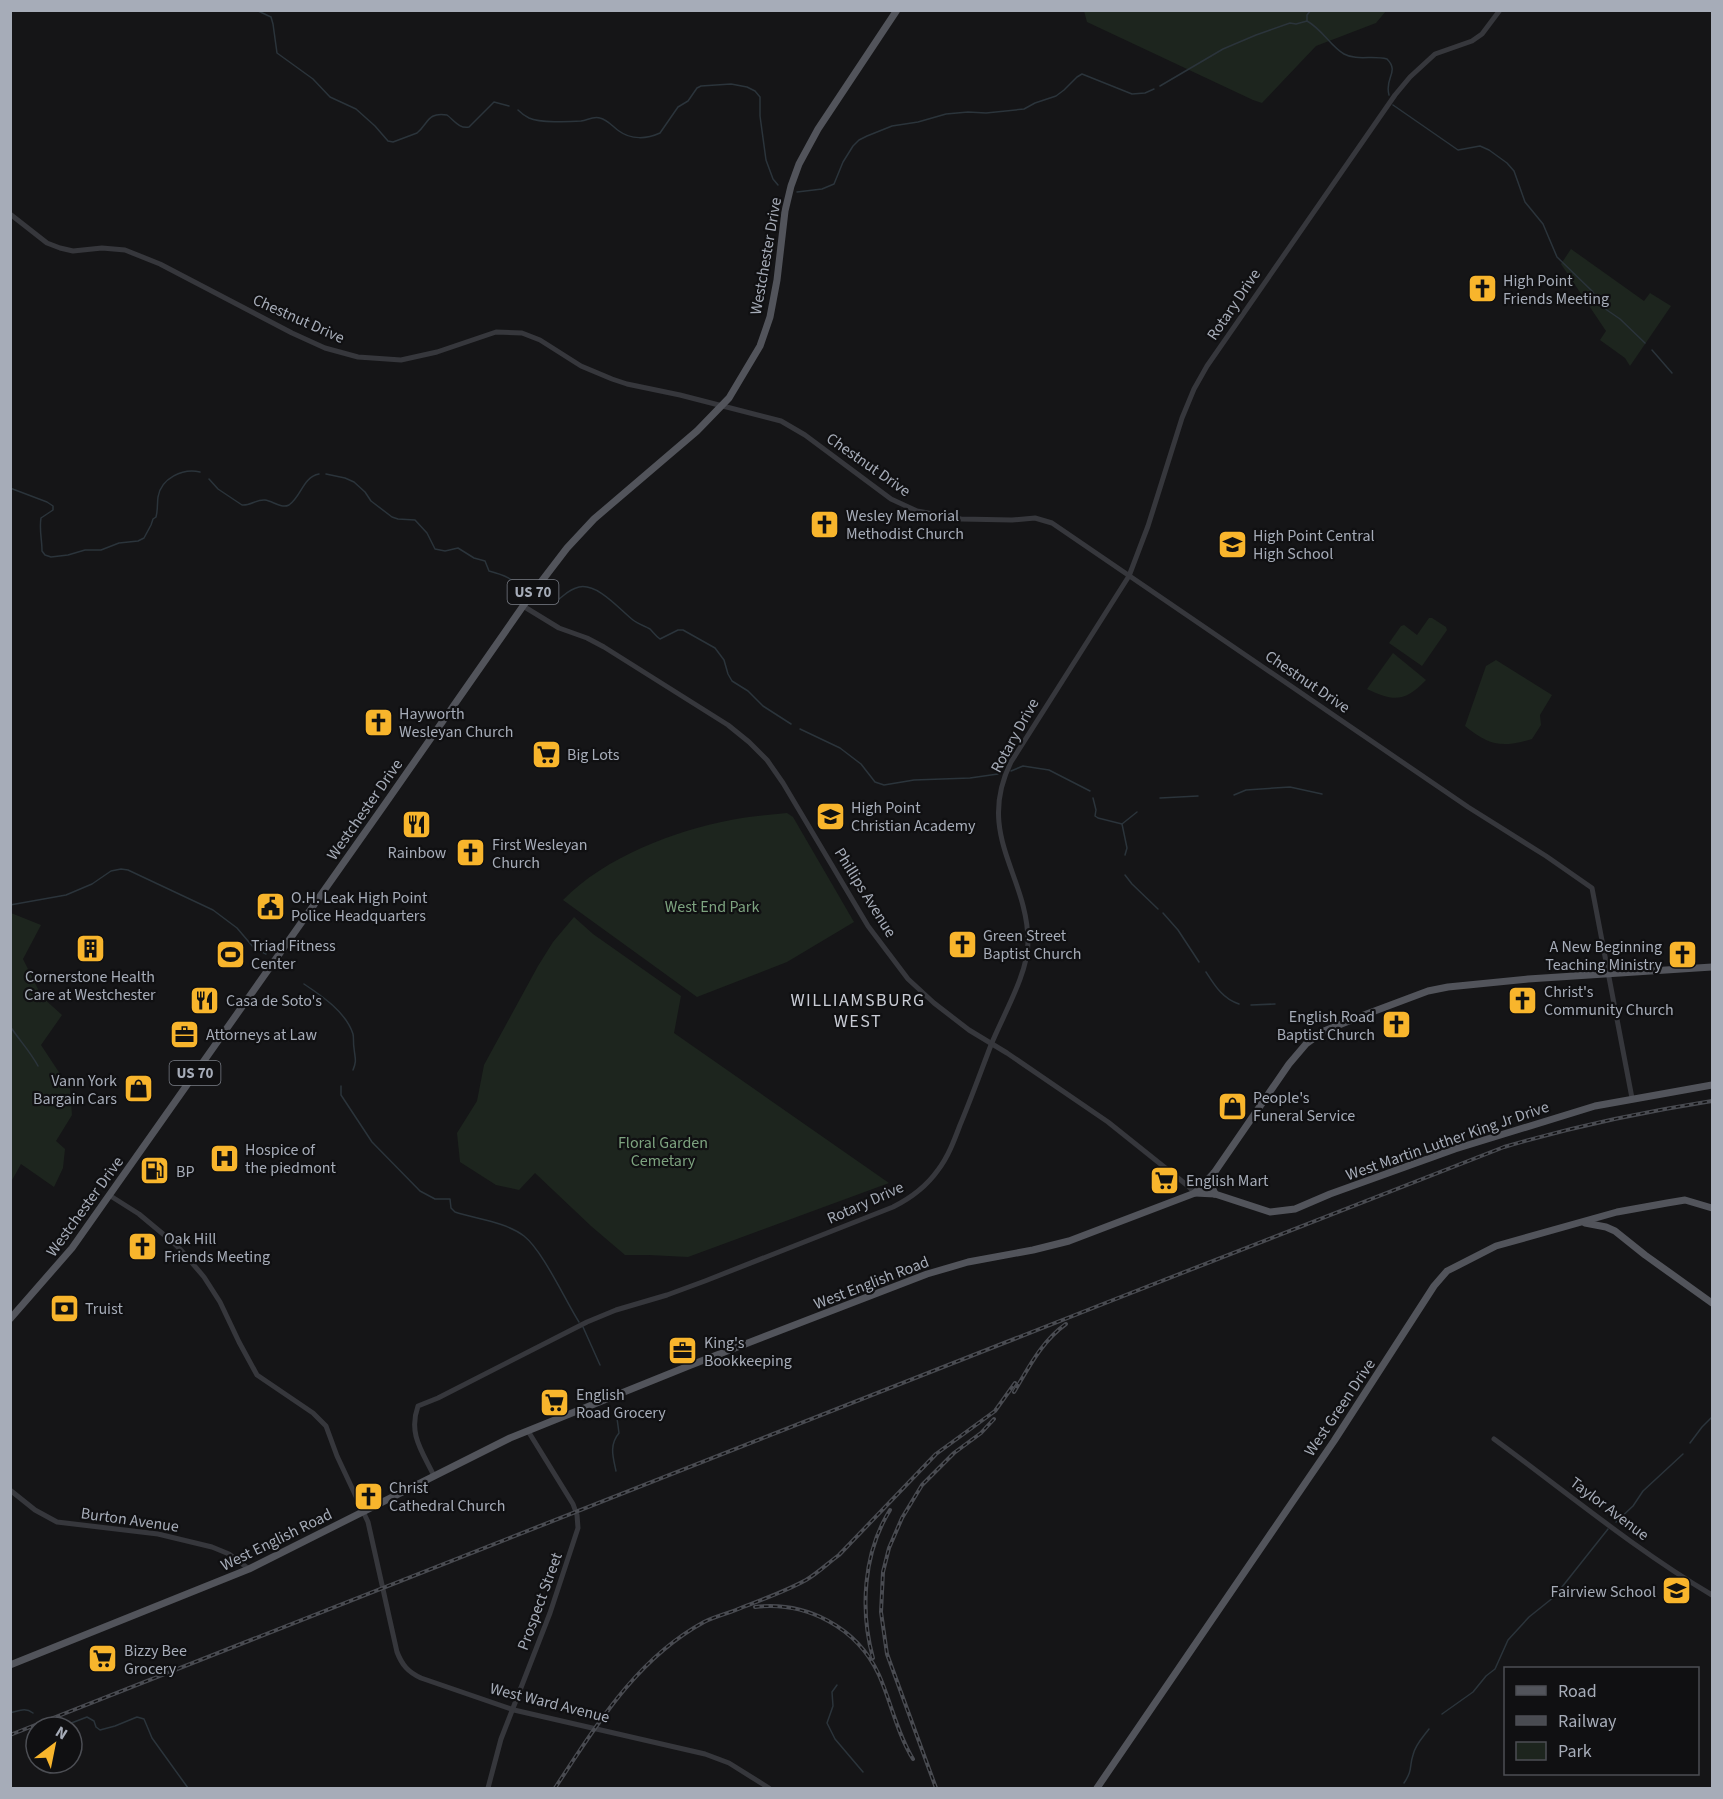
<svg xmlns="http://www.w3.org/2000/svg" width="1723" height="1799" font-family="'Source Sans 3',sans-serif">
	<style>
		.green { fill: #1d251e }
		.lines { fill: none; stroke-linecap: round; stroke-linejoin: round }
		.stream { stroke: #2b343b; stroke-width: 1.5 }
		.minor { stroke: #36373c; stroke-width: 5 }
		.major { stroke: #52545b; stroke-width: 7 }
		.rail-casing { stroke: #494b51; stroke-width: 4 }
		.rail { stroke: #101012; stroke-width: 1.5; stroke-dasharray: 4.5; stroke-linecap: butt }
		.labels { text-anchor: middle; stroke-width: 4.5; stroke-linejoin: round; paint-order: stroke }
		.shield { fill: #101012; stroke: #797d86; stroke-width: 1.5 }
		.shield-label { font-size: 15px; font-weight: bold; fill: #a6acb8 }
		.street-label { font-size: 16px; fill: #a6acb8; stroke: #101012 }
		.poi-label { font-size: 16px; fill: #a6acb8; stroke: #101012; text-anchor: start }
		.park-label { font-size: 16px; fill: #7da37f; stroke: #101012 }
		.neighbourhood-label { font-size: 18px; letter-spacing: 1.5px; fill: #c8cbd4; stroke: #101012 }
	</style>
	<rect width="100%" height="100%" fill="#151517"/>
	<g class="green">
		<polygon points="1084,11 1084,10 1386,11 1376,23 1316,46 1262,103 1253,100 1087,22"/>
		<polygon points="1571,249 1644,301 1650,293 1671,306 1630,366 1625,358 1600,340 1606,331 1561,264"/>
		<polygon points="1429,618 1432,618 1446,627 1447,630 1422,666 1389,643 1401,626 1404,625 1417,635"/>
		<path d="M1393 653 1426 680C1405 702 1394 702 1367 689Z"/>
		<path d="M1496 660 1552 695 1540 715 1541 725 1532 739C1501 748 1490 746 1465 726L1486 666Z"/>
		<path d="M787 813 793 817 854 922 787 962 697 997 563 900C605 857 674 831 731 820 749 816 768 815 787 813Z"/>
		<polygon points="11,913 41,925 23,959 42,997 62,1015 41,1045 70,1089 72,1115 56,1141 65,1149 63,1168 54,1187 21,1164 11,1182"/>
		<polygon points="574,917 593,934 681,996 674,1033 889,1183 688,1257 649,1255 625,1255 591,1226 535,1173 519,1190 496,1185 460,1162 457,1133 477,1101 484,1065 538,966 553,942"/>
	</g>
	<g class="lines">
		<g class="stream">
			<path d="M256 10 271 17 273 24 277 53 313 79 330 97 356 109 375 126 388 141 393 142 417 133C429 123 427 112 447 115 454 120 459 129 469 127L494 102 509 106"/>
			<polyline points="1307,21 1307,15 1311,10"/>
			<path d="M1160 86 1223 49 1256 35 1290 23 1296 24 1307 21C1322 29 1331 47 1344 54 1357 61 1373 55 1387 59 1400 72 1384 78 1389 95"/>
			<polyline points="1393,105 1458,150 1480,146 1489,150 1507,163 1514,171 1525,202 1543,224 1557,257 1592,291 1604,308 1620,319 1645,343"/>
			<path d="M518 110C521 113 525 116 529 118 540 123 569 122 581 121 588 120 593 116 600 118 608 120 613 127 619 131 631 140 647 139 660 133L678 107 688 101 697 88 701 86 731 84 747 87 755 91 760 97V116L766 160 773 179 778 185"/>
			<polyline points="797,192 822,189 834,184 843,162 853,146 859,140 867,136 892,126 918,122 946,114 968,112 986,113 1024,109 1035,103 1056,96 1064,90 1077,77 1082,74 1132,94 1145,93 1154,89"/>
			<polyline points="1652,350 1672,373"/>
			<path d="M326 474 345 478 354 482 365 492 371 501 392 517 398 519 415 520 427 533 435 549 445 551 458 548 474 558 485 561 489 571C504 575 513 578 522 591"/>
			<path d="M209 479 218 489 242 505C250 506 257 499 265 500 273 501 281 509 289 505 301 497 303 477 319 474"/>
			<path d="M10 488 47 502 53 506V510L41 518C39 529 42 539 42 551L45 555 51 557 68 555 85 550H101L119 543 138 541 144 538 151 525 153 519 156 517C158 510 157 504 158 497 161 478 183 468 200 472"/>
			<path d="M538 603C561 607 561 591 579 587 598 583 620 610 633 620 638 624 645 626 650 629 653 632 656 636 660 639L678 630H683L715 648 724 660 728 674 732 681 748 691 763 706 791 724"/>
			<polyline points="800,729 840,748 861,764 875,782 884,785 914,780 970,778 998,774"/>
			<polyline points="1011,771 1023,766 1049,770 1090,791"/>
			<polyline points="1234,795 1246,790 1290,787 1322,794"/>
			<polyline points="1093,798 1096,810 1095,816 1098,818 1122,824 1137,812"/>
			<polyline points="1160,798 1198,796"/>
			<polyline points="1122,824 1127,848 1125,855"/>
			<polyline points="1125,875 1132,884 1158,909"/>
			<polyline points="10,905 66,895 92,884 111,871 121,869 128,870 213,910 237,928 254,948 266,954"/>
			<polyline points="1163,913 1178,930 1199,962"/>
			<path d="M1206 972C1215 986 1223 999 1239 1004"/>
			<path d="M304 984C322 996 346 1012 353 1034 354 1038 353 1043 354 1048 355 1059 357 1060 353 1070"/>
			<polyline points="1251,1005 1275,1004"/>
			<path d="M10 1026C19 1040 30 1051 38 1066"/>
			<path d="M341 1086V1095L372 1142 420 1191 435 1199H450L451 1208 455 1212C476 1219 506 1222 524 1236 543 1251 565 1300 579 1322"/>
			<polyline points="583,1327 600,1365"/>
			<path d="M616 1411 619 1433C609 1445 613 1457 616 1471"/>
			<polyline points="1690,1443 1702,1427 1712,1417"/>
			<polyline points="1616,1522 1633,1506 1643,1491 1683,1454"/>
			<polyline points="837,1685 832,1692 833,1706 827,1723 835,1739 863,1772"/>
			<path d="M10 1713C19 1711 25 1707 33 1713"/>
			<polyline points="1442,1714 1473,1692 1486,1676 1495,1669 1508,1640 1529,1617 1554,1597 1608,1529"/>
			<polyline points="61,1727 87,1717 94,1721 96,1727 100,1730 115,1726 137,1717 144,1719 152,1738 188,1788"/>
			<path d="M1404 1783C1413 1770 1409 1767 1413 1755 1415 1745 1423 1737 1429 1729"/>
		</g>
		<g class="minor">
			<polyline points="10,214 47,243 60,248 73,251 102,248 125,250 160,264 292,333 325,348 358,357 401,360 437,352 496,332 522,333 540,340 581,366 612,379 627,384 680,395 781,421 805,435 891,499 917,511 961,519 1012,520 1035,518 1052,523 1468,807 1546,856 1592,888 1632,1098"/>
			<polyline points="523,606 559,628 587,638 604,647 728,725 749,742 767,760 783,783 868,926 908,979 934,1003 969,1030 1007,1053 1108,1122 1188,1186 1195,1193"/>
			<path d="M109 1195 139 1214 169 1239 181 1250 204 1277 220 1302 239 1342 257 1375 313 1413 326 1426 337 1456 368 1522 397 1652C402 1665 408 1672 421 1678L514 1710 705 1754 729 1763 769 1788"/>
			<path d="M1494 1439C1566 1492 1636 1550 1712 1595"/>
			<path d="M434 1476C422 1451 408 1434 418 1406L438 1398 587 1322 616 1310 667 1295 705 1281 893 1207C911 1198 926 1187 938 1170 948 1157 954 1141 960 1125 971 1099 981 1071 991 1045 1003 1015 1028 974 1028 942 1028 875 975 835 1011 762L1129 576 1148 526 1182 418 1194 389 1207 366 1395 95 1410 77 1435 54 1472 41 1482 34 1500 10"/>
			<polyline points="10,1490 35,1510 57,1522 158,1534 212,1547 229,1554 249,1569"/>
			<polyline points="488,1788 501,1739 550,1613 578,1528 577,1515 573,1504 528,1431"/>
		</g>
		<g class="major">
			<polyline points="1214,1173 1212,1187 1215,1194"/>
			<polyline points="1195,1193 1215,1194 1270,1212 1295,1209 1330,1194 1455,1149 1595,1106 1712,1085"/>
			<polyline points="1585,1223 1606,1227 1615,1231 1645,1255 1712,1303"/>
			<polyline points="10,1319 72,1248 385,804 528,599 567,548 594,519 697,431 729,398 760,346 770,317 777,280 785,211 791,186 799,164 818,129 897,10"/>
			<polyline points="10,1665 249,1569 510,1438 691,1365 927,1274 968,1262 1033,1250 1069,1241 1195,1193 1214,1173 1289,1064 1306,1044 1324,1031 1364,1015 1428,991 1448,987 1528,979 1712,967"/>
			<polyline points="1097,1788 1334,1441 1434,1286 1447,1271 1496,1246 1617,1212 1667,1203 1685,1200 1712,1208"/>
		</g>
		<defs>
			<g id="rail">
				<path d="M1014 1392C1029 1367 1042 1341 1066 1324"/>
				<path d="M755 1607C806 1601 857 1627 879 1675 891 1702 897 1733 913 1759"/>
				<path d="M873 1658C860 1611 863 1553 890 1510"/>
				<path d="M10 1735 1108 1302 1504 1147C1572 1127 1642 1112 1712 1101"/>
				<path d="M555 1788C596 1726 636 1659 704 1622 716 1616 730 1613 743 1607 764 1599 786 1591 806 1580 818 1573 828 1563 839 1555L936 1454 995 1411 1015 1383"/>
				<polyline points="936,1788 887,1654 881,1612 883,1572 889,1548 902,1518 922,1485 954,1453 981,1433 994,1419"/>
			</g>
		</defs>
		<use href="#rail" class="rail-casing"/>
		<use href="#rail" class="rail"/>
	</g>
	<defs>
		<symbol id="church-square" viewBox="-11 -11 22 22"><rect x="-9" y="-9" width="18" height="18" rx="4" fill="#f8b52c" stroke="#101012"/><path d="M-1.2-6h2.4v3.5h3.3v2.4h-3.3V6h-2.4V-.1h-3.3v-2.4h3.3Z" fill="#111"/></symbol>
		<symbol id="school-square" viewBox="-11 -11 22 22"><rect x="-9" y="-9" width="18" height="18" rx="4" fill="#f8b52c" stroke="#101012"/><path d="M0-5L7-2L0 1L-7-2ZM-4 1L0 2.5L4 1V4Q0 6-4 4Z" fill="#111"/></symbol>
		<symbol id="supermarket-square" viewBox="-11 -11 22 22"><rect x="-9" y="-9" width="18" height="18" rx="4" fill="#f8b52c" stroke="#101012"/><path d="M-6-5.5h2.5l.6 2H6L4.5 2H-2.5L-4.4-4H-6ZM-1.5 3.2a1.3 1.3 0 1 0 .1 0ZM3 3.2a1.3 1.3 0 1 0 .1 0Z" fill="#111"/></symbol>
		<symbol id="restaurant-square" viewBox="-11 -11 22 22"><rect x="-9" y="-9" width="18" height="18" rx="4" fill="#f8b52c" stroke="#101012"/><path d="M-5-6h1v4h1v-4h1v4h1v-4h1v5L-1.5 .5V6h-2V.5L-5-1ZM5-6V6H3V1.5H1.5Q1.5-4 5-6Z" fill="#111"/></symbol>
		<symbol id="civic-square" viewBox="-11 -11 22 22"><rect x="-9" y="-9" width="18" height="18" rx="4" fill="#f8b52c" stroke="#101012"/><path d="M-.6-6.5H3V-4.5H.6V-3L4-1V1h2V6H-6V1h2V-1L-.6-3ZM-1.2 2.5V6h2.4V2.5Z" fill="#111"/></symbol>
		<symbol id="building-square" viewBox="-11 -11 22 22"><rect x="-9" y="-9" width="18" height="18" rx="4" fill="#f8b52c" stroke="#101012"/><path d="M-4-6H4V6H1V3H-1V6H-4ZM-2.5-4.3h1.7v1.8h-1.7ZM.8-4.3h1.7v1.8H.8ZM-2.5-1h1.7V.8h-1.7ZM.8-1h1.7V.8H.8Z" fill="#111"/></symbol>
		<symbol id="stadium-square" viewBox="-11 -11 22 22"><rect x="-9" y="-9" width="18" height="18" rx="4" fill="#f8b52c" stroke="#101012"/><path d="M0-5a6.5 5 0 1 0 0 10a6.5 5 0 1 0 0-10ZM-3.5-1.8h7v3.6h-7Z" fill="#111"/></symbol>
		<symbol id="office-square" viewBox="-11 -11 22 22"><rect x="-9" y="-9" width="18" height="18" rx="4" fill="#f8b52c" stroke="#101012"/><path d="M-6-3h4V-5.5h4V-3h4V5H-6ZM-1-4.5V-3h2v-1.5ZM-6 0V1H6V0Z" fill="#111"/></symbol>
		<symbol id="shop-square" viewBox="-11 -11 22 22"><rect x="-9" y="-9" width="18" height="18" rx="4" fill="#f8b52c" stroke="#101012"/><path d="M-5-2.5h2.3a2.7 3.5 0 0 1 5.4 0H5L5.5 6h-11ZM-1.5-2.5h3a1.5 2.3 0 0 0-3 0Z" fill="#111"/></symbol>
		<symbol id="hospital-square" viewBox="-11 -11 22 22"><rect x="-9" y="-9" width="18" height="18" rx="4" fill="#f8b52c" stroke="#101012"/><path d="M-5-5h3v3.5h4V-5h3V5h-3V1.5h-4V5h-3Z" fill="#111"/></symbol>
		<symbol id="fuel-square" viewBox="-11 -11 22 22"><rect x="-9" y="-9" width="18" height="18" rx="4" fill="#f8b52c" stroke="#101012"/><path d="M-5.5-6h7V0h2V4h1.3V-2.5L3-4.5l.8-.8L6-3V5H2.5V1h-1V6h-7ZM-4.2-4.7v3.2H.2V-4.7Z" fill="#111"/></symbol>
		<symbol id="bank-square" viewBox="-11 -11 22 22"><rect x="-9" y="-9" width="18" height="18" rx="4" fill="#f8b52c" stroke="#101012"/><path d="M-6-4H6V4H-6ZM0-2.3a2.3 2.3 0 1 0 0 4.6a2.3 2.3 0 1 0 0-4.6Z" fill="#111"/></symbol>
	</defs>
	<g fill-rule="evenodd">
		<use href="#church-square" x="1466" y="272" width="33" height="33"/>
		<use href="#church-square" x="808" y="508" width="33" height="33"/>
		<use href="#school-square" x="1216" y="528" width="33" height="33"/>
		<use href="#church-square" x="362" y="706" width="33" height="33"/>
		<use href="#supermarket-square" x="530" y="738" width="33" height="33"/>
		<use href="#school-square" x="814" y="800" width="33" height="33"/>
		<use href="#restaurant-square" x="400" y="808" width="33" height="33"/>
		<use href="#church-square" x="454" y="836" width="33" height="33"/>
		<use href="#civic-square" x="254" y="890" width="33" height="33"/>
		<use href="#church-square" x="946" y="928" width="33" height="33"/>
		<use href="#building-square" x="74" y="932" width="33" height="33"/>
		<use href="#stadium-square" x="214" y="938" width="33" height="33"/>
		<use href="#church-square" x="1666" y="938" width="33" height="33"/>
		<use href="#restaurant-square" x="188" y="984" width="33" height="33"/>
		<use href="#church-square" x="1506" y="984" width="33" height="33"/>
		<use href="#church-square" x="1380" y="1008" width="33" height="33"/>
		<use href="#office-square" x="168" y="1018" width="33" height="33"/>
		<use href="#shop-square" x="122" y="1072" width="33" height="33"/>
		<use href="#shop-square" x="1216" y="1090" width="33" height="33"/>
		<use href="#hospital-square" x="208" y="1142" width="33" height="33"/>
		<use href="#fuel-square" x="138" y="1154" width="33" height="33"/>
		<use href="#supermarket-square" x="1148" y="1164" width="33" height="33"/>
		<use href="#church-square" x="126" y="1230" width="33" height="33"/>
		<use href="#bank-square" x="48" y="1292" width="33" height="33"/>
		<use href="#office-square" x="666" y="1334" width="33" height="33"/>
		<use href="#supermarket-square" x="538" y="1386" width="33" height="33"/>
		<use href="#church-square" x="352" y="1480" width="33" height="33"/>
		<use href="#school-square" x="1660" y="1574" width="33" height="33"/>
		<use href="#supermarket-square" x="86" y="1642" width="33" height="33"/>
	</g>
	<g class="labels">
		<g class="shield">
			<rect x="507.5" y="580" width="51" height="24" rx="4.5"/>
			<rect x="169.5" y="1061" width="51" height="24" rx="4.5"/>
		</g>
		<g class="shield-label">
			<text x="533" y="597">US 70</text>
			<text x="195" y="1078">US 70</text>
		</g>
		<g class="street-label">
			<text transform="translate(765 256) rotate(-80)" y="6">Westchester Drive</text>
			<text transform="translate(1233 304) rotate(-56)" y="6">Rotary Drive</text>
			<text transform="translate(299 318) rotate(24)" y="6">Chestnut Drive</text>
			<text transform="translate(869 464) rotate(35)" y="6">Chestnut Drive</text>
			<text transform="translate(1308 681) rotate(34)" y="6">Chestnut Drive</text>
			<text transform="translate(1014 735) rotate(-61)" y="6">Rotary Drive</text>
			<text transform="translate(364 809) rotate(-55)" y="6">Westchester Drive</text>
			<text transform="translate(866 892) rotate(58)" y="6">Phillips Avenue</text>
			<text transform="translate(1447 1140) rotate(-19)" y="6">West Martin Luther King Jr Drive</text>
			<text transform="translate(865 1202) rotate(-24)" y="6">Rotary Drive</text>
			<text transform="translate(84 1206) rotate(-54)" y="6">Westchester Drive</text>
			<text transform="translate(871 1282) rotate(-21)" y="6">West English Road</text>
			<text transform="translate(1339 1407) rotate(-56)" y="6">West Green Drive</text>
			<text transform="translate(1610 1508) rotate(37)" y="6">Taylor Avenue</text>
			<text transform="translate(130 1519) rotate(8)" y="6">Burton Avenue</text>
			<text transform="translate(276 1539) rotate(-26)" y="6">West English Road</text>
			<text transform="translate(539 1601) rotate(-70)" y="6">Prospect Street</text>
			<text transform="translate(550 1702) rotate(14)" y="6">West Ward Avenue</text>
		</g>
		<g class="poi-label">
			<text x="1503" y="286">High Point<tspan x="1503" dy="18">Friends Meeting</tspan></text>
			<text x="846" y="521">Wesley Memorial<tspan x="846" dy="18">Methodist Church</tspan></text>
			<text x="1253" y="541">High Point Central<tspan x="1253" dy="18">High School</tspan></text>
			<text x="399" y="719">Hayworth<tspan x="399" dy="18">Wesleyan Church</tspan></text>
			<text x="567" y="760">Big Lots</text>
			<text x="851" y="813">High Point<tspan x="851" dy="18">Christian Academy</tspan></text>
			<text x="492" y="850">First Wesleyan<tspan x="492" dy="18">Church</tspan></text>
			<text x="417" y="858" text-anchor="middle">Rainbow</text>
			<text x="291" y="903">O.H. Leak High Point<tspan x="291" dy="18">Police Headquarters</tspan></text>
			<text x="983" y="941">Green Street<tspan x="983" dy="18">Baptist Church</tspan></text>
			<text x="251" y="951">Triad Fitness<tspan x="251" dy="18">Center</tspan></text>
			<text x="1662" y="952" text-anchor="end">A New Beginning<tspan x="1662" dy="18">Teaching Ministry</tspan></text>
			<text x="90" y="982" text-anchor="middle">Cornerstone Health<tspan x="90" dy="18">Care at Westchester</tspan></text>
			<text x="1544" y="997">Christ's<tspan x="1544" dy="18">Community Church</tspan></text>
			<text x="226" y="1006">Casa de Soto's</text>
			<text x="1375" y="1022" text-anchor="end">English Road<tspan x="1375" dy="18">Baptist Church</tspan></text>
			<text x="206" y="1040">Attorneys at Law</text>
			<text x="117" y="1086" text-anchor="end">Vann York<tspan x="117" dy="18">Bargain Cars</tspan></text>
			<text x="1253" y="1103">People's<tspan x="1253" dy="18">Funeral Service</tspan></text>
			<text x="245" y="1155">Hospice of<tspan x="245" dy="18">the piedmont</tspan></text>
			<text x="176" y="1177">BP</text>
			<text x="1186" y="1186">English Mart</text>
			<text x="164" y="1244">Oak Hill<tspan x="164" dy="18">Friends Meeting</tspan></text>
			<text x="85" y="1314">Truist</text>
			<text x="704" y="1348">King's<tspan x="704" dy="18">Bookkeeping</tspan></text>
			<text x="576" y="1400">English<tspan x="576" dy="18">Road Grocery</tspan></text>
			<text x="389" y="1493">Christ<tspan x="389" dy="18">Cathedral Church</tspan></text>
			<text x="1656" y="1597" text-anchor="end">Fairview School</text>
			<text x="124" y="1656">Bizzy Bee<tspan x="124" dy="18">Grocery</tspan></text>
		</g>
		<g class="park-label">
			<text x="712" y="912">West End Park</text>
			<text x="663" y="1148">Floral Garden<tspan x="663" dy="18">Cemetary</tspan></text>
		</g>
		<g class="neighbourhood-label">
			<text x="858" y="1006">WILLIAMSBURG<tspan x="858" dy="21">WEST</tspan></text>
		</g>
	</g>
	<rect width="1723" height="1799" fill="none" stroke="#a6acb8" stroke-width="24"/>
	<rect x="1504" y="1667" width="195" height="108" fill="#101012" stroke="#4c4e54" stroke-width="1.5"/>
	<rect x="1516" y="1686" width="30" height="9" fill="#52545b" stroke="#4c4e54" stroke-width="1.5"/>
	<text x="1558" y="1697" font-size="18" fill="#a6acb8">Road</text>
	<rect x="1516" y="1716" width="30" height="9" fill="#494b51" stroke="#4c4e54" stroke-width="1.5"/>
	<text x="1558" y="1727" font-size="18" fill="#a6acb8">Railway</text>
	<rect x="1516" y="1742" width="30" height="18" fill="#1d251e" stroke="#4c4e54" stroke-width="1.5"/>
	<text x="1558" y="1757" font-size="18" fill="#a6acb8">Park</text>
	<g transform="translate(54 1745) rotate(32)"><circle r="28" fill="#101012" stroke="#4c4e54" stroke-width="1.5"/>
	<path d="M0-4.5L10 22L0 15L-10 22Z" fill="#f8b52c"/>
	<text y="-9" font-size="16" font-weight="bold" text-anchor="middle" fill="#a6acb8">N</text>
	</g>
</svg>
